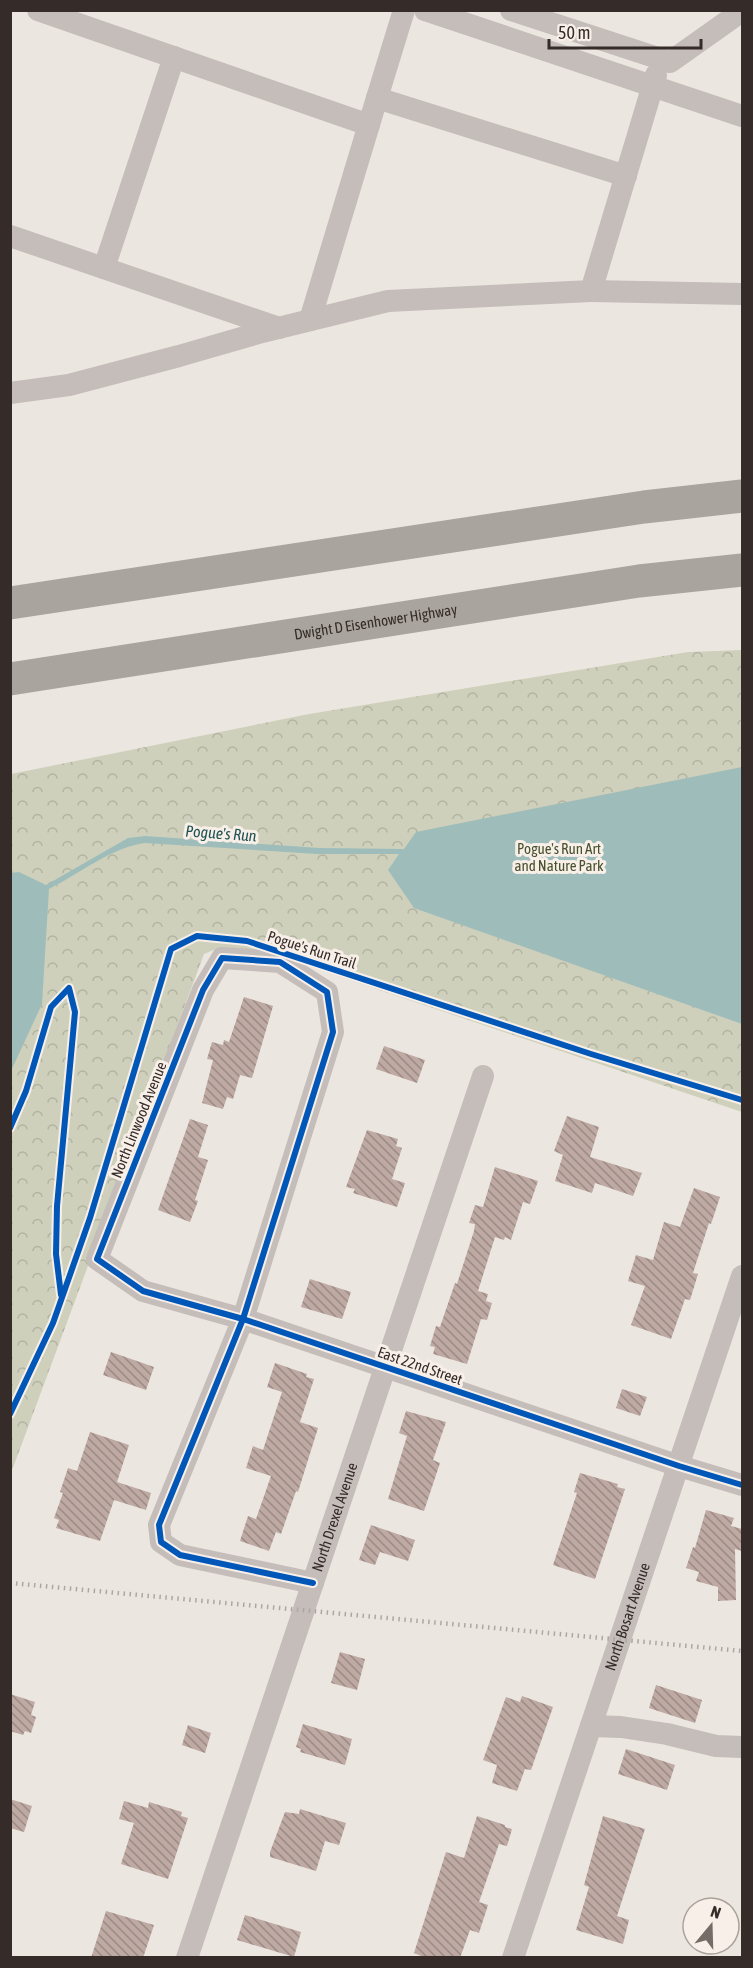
<svg xmlns="http://www.w3.org/2000/svg" width="753" height="1968" font-family="'Asap Condensed',sans-serif">
	<style>
		.park { fill: url(#park-crowns) }
		.water { fill: #9ebdba }
		.building { fill: url(#building-back-hatch) }
		.lines { fill: none; stroke-linecap: round; stroke-linejoin: round }
		.minor { stroke: #c4bdb9; stroke-width: 22 }
		.highway { stroke: #aaa49f; stroke-width: 33 }
		.rail { stroke: #aca7a4; stroke-width: 4.5; stroke-dasharray: 1.5 4.5; stroke-linecap: butt }
		.cycleway-casing { stroke: #f8efe8; stroke-width: 10 }
		.cycleway { stroke: #0057b8; stroke-width: 6 }
		.labels { text-anchor: middle; stroke-width: 6; stroke-linejoin: round; paint-order: stroke }
		.street-label { font-size: 15px; fill: #352b28; stroke: #f8efe8 }
		.park-label { font-size: 15px; fill: #47512d; stroke: #f8efe8 }
		.water-label { font-size: 16px; font-style: italic; fill: #205353; stroke: #f8efe8 }
	</style>
	<defs>
		<pattern id="park-crowns" width="20" height="18" patternUnits="userSpaceOnUse" patternTransform="scale(1.5)"><rect width="20" height="18" fill="#ced0bb"/><path d="M2 6a3 3 0 1 1 6 0M12 15a3 3 0 1 1 6 0" fill="none" stroke="#b2b3a1"/></pattern>
		<pattern id="building-back-hatch" width="6" height="6" patternUnits="userSpaceOnUse" patternTransform="scale(1.5)"><rect width="6" height="6" fill="#bea9a3"/><path d="M-1 5l2 2M0 0l6 6M5-1l2 2" fill="none" stroke="#9b8a85"/></pattern>
	</defs>
	<rect width="100%" height="100%" fill="#ece6e0"/>
	<polygon class="park" points="742,650 742,1112 296,962 216,949 204,954 11,1473 11,774 309,714 688,652"/>
	<path class="water" d="M742 767V1024L414 908 388 870 399 854H317L145 843C112 847 79 874 49 889L42 1004 11 1071V873L19 872 46 885 128 838 145 836 319 848 404 849 416 832Z"/>
	<g class="building">
		<polygon points="244,997 273,1006 252,1078 240,1075 233,1099 227,1097 223,1109 202,1103 213,1060 207,1059 212,1042 223,1045 224,1040 229,1042"/>
		<polygon points="384,1046 425,1060 417,1083 376,1069"/>
		<polygon points="567,1116 599,1127 590,1157 642,1173 633,1196 595,1183 592,1193 555,1181 563,1155 554,1151"/>
		<polygon points="190,1119 208,1125 198,1157 208,1160 195,1200 198,1201 190,1222 158,1210"/>
		<polygon points="367,1130 398,1139 396,1146 402,1148 392,1179 405,1183 397,1207 353,1193 355,1189 346,1187"/>
		<polygon points="495,1167 538,1181 530,1204 523,1202 511,1240 505,1237 504,1240 495,1237 478,1291 488,1294 486,1301 492,1303 487,1320 481,1319 467,1364 433,1354 435,1347 430,1346 436,1326 440,1327 455,1283 457,1284 474,1231 475,1224 469,1223 475,1205 483,1207"/>
		<polygon points="694,1188 720,1197 711,1224 709,1223 693,1273 698,1274 690,1300 685,1299 671,1339 631,1325 645,1286 628,1281 636,1255 653,1260 664,1222 680,1227"/>
		<polygon points="310,1279 351,1292 342,1319 301,1307"/>
		<polygon points="111,1352 154,1367 146,1390 103,1375"/>
		<polygon points="275,1363 307,1374 306,1377 314,1379 300,1422 318,1428 298,1492 296,1491 281,1534 276,1532 269,1551 240,1541 248,1516 256,1519 271,1476 246,1468 253,1446 263,1450 282,1392 267,1387"/>
		<polygon points="622,1389 647,1397 640,1416 616,1408"/>
		<polygon points="406,1411 446,1422 433,1460 440,1463 424,1511 388,1499 407,1436 399,1433"/>
		<polygon points="90,1432 129,1445 117,1482 151,1493 146,1510 114,1500 100,1541 56,1528 59,1520 54,1518 63,1493 60,1492 68,1468 77,1471"/>
		<polygon points="580,1473 618,1484 617,1487 625,1489 595,1579 553,1565 577,1493 574,1492"/>
		<polygon points="706,1510 734,1518 731,1526 742,1529 742,1551 735,1549 736,1600 718,1601 718,1587 696,1581 699,1572 686,1568 693,1547 695,1548"/>
		<polygon points="371,1525 415,1540 408,1561 380,1552 375,1565 359,1560"/>
		<polygon points="340,1652 365,1659 357,1690 331,1683"/>
		<polygon points="656,1685 702,1700 695,1723 649,1708"/>
		<polygon points="10,1694 35,1702 31,1715 36,1717 31,1733 25,1731 23,1735 10,1731"/>
		<polygon points="522,1696 553,1707 531,1770 525,1769 517,1791 492,1783 497,1765 483,1760 506,1697 520,1702"/>
		<polygon points="303,1724 352,1739 345,1765 300,1752 301,1749 296,1747"/>
		<polygon points="188,1725 211,1733 205,1753 182,1745"/>
		<polygon points="626,1749 675,1765 667,1790 618,1774"/>
		<polygon points="10,1799 32,1806 24,1832 10,1828"/>
		<polygon points="124,1801 148,1808 149,1802 182,1812 181,1816 188,1818 168,1879 121,1864 134,1823 119,1819"/>
		<polygon points="300,1809 346,1823 339,1845 325,1841 316,1871 270,1857 270,1852 285,1812 299,1814"/>
		<polygon points="477,1816 505,1825 505,1827 512,1829 507,1846 499,1844 479,1902 488,1905 479,1933 470,1930 460,1958 426,1958 414,1953 446,1852 464,1858"/>
		<polygon points="603,1816 645,1829 617,1916 629,1920 623,1944 576,1930 589,1887 584,1885"/>
		<polygon points="106,1911 154,1925 143,1958 91,1958"/>
		<polygon points="245,1915 301,1932 294,1957 237,1940"/>
	</g>
	<g class="lines">
		<g class="minor">
			<polyline points="38,10 369,125"/>
			<polyline points="425,10 742,116"/>
			<polyline points="511,10 670,62 742,11"/>
			<polyline points="377,98 404,10"/>
			<polyline points="10,236 279,328"/>
			<polyline points="104,268 174,57"/>
			<polyline points="591,291 742,294"/>
			<polyline points="310,320 377,98 626,176"/>
			<polyline points="10,393 69,385 179,356 262,332 388,301 591,291 656,75"/>
			<polyline points="313,1583 180,1555 161,1542 159,1525 243,1319 333,1032 327,992 280,962 222,958 203,990 97,1259 143,1291 243,1319 679,1466 742,1485"/>
			<polyline points="591,1726 621,1727 667,1734 716,1746 742,1747"/>
			<path id="s1" d="M187 1958 483 1076"/>
			<path id="s2" d="M513 1958 742 1276"/>
		</g>
		<g class="highway">
			<polyline points="10,603 644,507 742,496"/>
			<path id="s3" d="M10 679 639 581 742 570"/>
		</g>
		<polyline class="rail" points="10,1583 742,1651"/>
		<defs>
			<g id="cycleway">
				<polyline points="10,1128 26,1091 51,1007 69,988 75,1012 57,1206 56,1254 61,1295"/>
				<polyline points="10,1414 53,1323 90,1218 171,949 197,936 247,941 591,1054 742,1100"/>
				<polyline points="313,1583 180,1555 161,1542 159,1525 243,1319 333,1032 327,992 280,962 222,958 203,990 97,1259 143,1291 243,1319 679,1466 742,1485"/>
			</g>
		</defs>
		<use href="#cycleway" class="cycleway-casing"/>
		<use href="#cycleway" class="cycleway"/>
	</g>
	<g class="labels">
		<g class="street-label">
			<text dy="5" stroke="none"><textPath href="#s3" startOffset="370">Dwight D Eisenhower Highway</textPath></text>
			<text transform="translate(312 950) rotate(18)" y="5">Pogue's Run Trail</text>
			<text transform="translate(139 1120) rotate(-68)" y="5">North Linwood Avenue</text>
			<text transform="translate(420 1366) rotate(19)" y="5">East 22nd Street</text>
			<text dy="5" stroke="none"><textPath href="#s1" startOffset="465">North Drexel Avenue</textPath></text>
			<text dy="5" stroke="none"><textPath href="#s2" startOffset="360">North Bosart Avenue</textPath></text>
		</g>
		<g class="park-label">
			<text x="559" y="854">Pogue's Run Art<tspan x="559" dy="17">and Nature Park</tspan></text>
		</g>
		<g class="water-label">
			<text transform="translate(221 833) rotate(4)" y="6">Pogue's Run</text>
		</g>
	</g>
	<rect width="753" height="1968" fill="none" stroke="#352b28" stroke-width="24"/>
	<g transform="translate(711 1926) rotate(19)"><circle r="28" fill="#f8efe8" stroke="#aaa19b" stroke-width="1.5"/>
	<path d="M0-4.5L10 22L0 15L-10 22Z" fill="#756c68"/>
	<text y="-9" font-size="16" font-weight="bold" text-anchor="middle" fill="#352b28">N</text>
	</g>
	<path d="M549 39v9h152v-9" fill="none" stroke="#352b28" stroke-width="3"/>
	<text x="558" y="39" font-size="18" fill="#352b28" stroke="#f8efe8" stroke-width="4.5" paint-order="stroke">50 m</text>
</svg>
